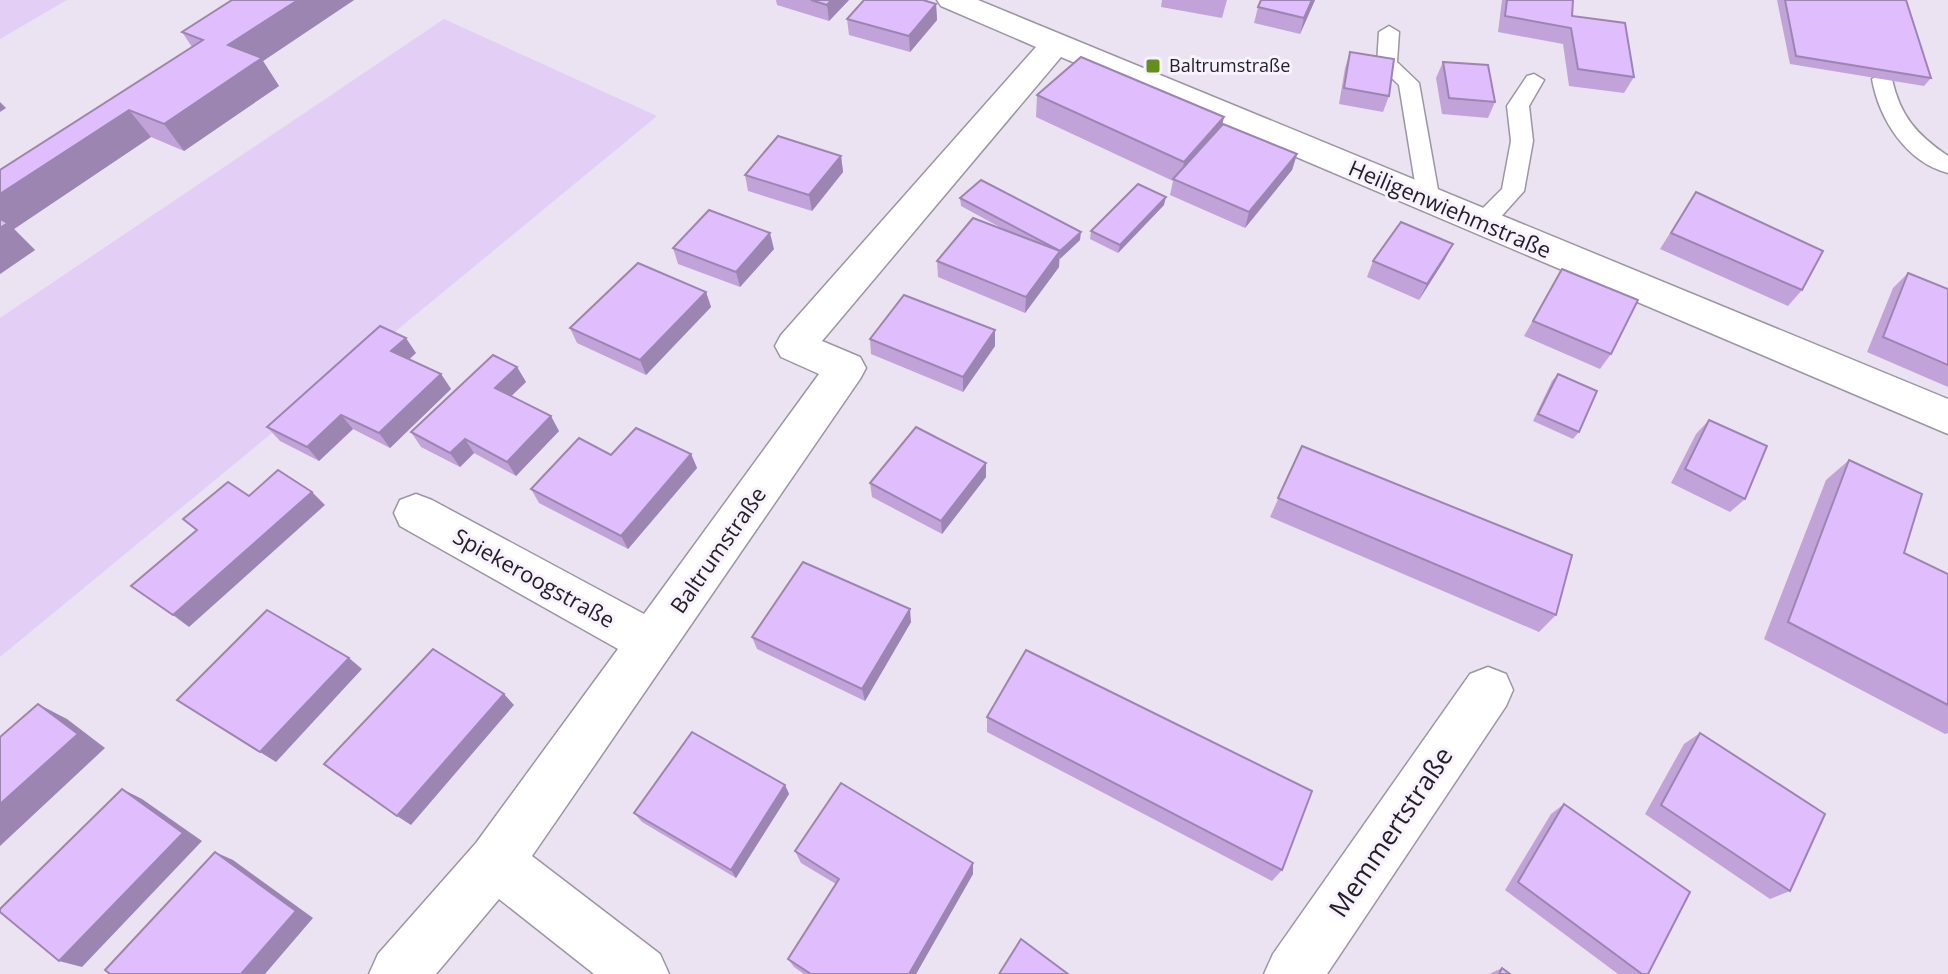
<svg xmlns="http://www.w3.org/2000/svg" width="1948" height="974" font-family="'Open Sans',sans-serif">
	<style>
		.green { fill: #e3cef6 }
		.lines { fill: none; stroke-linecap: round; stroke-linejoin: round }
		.service-casing { stroke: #9c95a2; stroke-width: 3 }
		.minor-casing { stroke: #9c95a2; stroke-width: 3 }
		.service { fill: #fff; fill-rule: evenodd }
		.minor { fill: #fff; fill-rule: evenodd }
		.wall { fill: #c1a3da }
		.shaded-wall { fill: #9d85b1 }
		.building { fill: #e0befd; stroke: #9d85b1; stroke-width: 2 }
		.poi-dot { fill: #648f1f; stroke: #f8f1ff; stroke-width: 3 }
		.labels { text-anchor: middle; stroke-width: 6; stroke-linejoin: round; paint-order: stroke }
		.far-poi-label { font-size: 18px; fill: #221f24; stroke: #f8f1ff; text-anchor: start }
		.street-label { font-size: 22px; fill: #221f24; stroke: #f8f1ff }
		.near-street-label { font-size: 26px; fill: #221f24; stroke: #f8f1ff }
	</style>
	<rect width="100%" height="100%" fill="#ebe3f1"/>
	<g class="green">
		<polygon points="0,0 67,0 0,39"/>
		<polygon points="444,19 657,116 0,657 0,318"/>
	</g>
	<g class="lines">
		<defs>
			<g id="service">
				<polygon points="1389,26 1399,32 1397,62 1419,83 1440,201 1429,209 1418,201 1399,85 1377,64 1379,32"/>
				<path d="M1882 73 1892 79C1900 116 1917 135 1948 156V173C1906 162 1879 119 1872 79Z"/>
				<polygon points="1534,74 1544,80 1529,106 1533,141 1524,191 1490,229 1474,229 1470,223 1474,217 1502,189 1511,141 1507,106 1527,76"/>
			</g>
			<g id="minor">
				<polygon points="937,0 978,0 1948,399 1948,434 1061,57 822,341 860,357 866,368 860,379 532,856 660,954 669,974 594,974 499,899 436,974 369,974 378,954 476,843 618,649 400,526 394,513 400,500 416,494 432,500 644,614 819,374 781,357 775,346 781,335 1036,47 941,6"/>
				<polygon points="1488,667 1506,674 1513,690 1506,706 1327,974 1264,974 1273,954 1470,674"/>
			</g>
		</defs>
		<use href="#service" class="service-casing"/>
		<use href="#minor" class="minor-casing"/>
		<use href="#service" class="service"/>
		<use href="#minor" class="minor"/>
	</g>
	<g class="wall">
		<polygon points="232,0 354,0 263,61 279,86 184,151 151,137 14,229 35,250 0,274 0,170 192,47 182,32"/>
		<polygon points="776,0 849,0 829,21 777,5"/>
		<polygon points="1162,0 1227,0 1222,18 1161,7"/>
		<polygon points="1261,0 1315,0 1300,34 1254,23 1258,7"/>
		<polygon points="1502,0 1573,0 1572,16 1634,77 1624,93 1569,86 1563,44 1498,32"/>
		<polygon points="1777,0 1906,0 1931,78 1924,86 1790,64"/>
		<polygon points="936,4 937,20 910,52 849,35 847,19"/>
		<polygon points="1350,52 1389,96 1383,112 1339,104 1345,68"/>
		<polygon points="1443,62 1495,102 1488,118 1442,114 1436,78"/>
		<polygon points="1037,95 1223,124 1297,154 1292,170 1245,228 1170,195 1173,181 1036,117"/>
		<polygon points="841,156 843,172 812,211 748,191 745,175"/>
		<polygon points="1696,192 1802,290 1788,306 1660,249"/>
		<polygon points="960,198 1080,240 1059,259 1059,267 1025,313 938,277 937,261 1005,230 961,206"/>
		<polygon points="1164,205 1118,253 1090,239 1091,231"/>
		<polygon points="673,248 774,249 740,287 678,264"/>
		<polygon points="1445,259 1419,300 1367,277 1373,261"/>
		<polygon points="1562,269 1611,354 1600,369 1524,336"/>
		<polygon points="1908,273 1948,289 1948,387 1867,352 1893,288"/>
		<polygon points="706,292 711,307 646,375 577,343 570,328"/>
		<polygon points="870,339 995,346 963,392 871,354"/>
		<polygon points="416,353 409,359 441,374 451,389 390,448 353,429 319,461 280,441 267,427"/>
		<polygon points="517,367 526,382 511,396 559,431 516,476 474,453 460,467 421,447 411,432"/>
		<polygon points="1558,374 1579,432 1573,439 1533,421 1552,381"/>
		<polygon points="1709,420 1745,499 1730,512 1671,483 1696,434"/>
		<polygon points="1302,446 1556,615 1539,632 1270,517"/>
		<polygon points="691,454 697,468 628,549 539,503 531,489"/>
		<polygon points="1849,460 1904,553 1948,574 1948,733 1945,734 1764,639 1826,480"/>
		<polygon points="986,477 942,534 872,497 870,483"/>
		<polygon points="911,622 865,701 757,649 752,637"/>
		<polygon points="987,717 1282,870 1272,881 987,732"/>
		<polygon points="1700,733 1790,891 1770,899 1645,814 1684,744"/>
		<polygon points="785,785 789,794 736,878 642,822 634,813"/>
		<polygon points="1564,804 1648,974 1618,974 1505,890 1551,814"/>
		<polygon points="795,851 973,863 973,874 916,974 804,974 794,967 788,959 836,884 801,863"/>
		<polygon points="1502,968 1510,974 1489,974"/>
	</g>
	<g class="shaded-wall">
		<polygon points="298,0 354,0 263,61 279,86 184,151 164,124 228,45"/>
		<polygon points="831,0 849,0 829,21 827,5"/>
		<polygon points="1312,0 1315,0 1300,34 1304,18"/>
		<polygon points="936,4 937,20 910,52 909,36"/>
		<polygon points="0,102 6,108 0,112"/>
		<polygon points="129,110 151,137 14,229 35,250 0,274 0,194"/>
		<polygon points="1224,117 1219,140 1180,182 1184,162"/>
		<polygon points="1297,154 1292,170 1245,228 1249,212"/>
		<polygon points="841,156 843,172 812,211 809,195"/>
		<polygon points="1166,197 1164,205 1118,253 1120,245"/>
		<polygon points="1081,232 1080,240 1060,259 1060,251"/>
		<polygon points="770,233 774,249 740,287 736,272"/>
		<polygon points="1453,244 1445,259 1419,300 1427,284"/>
		<polygon points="1060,251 1059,267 1025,313 1026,297"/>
		<polygon points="706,292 711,307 646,375 640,360"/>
		<polygon points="995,330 995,346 963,392 963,377"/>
		<polygon points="406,338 416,353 402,366 391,351"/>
		<polygon points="517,367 526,382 504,403 495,388"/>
		<polygon points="441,374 451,389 390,448 379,433"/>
		<polygon points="341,415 353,429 319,461 307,447"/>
		<polygon points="551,416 559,431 516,476 507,462"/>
		<polygon points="465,439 474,453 460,467 450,453"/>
		<polygon points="691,454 697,468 628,549 621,536"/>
		<polygon points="986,463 986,477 942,534 941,521"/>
		<polygon points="312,492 325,505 189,627 173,615"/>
		<polygon points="910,609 911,622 865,701 862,689"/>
		<polygon points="349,658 362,669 276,762 260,752"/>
		<polygon points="504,694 514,705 411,825 397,816"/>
		<polygon points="38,704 67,719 105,748 0,846 0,804"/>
		<polygon points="785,785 789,794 736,878 731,870"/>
		<polygon points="122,789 142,799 202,841 82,967 59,961"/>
		<polygon points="215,852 233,860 313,918 265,974 241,974"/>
		<polygon points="973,863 973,874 916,974 909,974"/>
	</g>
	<g class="building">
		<polygon points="232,0 298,0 228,45 262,58 164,124 129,110 0,194 0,170 203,40 182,32"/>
		<polygon points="811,0 831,0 827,5"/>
		<polygon points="864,0 923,0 936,4 909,36 847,19"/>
		<polygon points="1261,0 1312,0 1304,18 1258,7"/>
		<polygon points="1507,0 1573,0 1572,16 1625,23 1634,77 1578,69 1571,28 1505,16"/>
		<polygon points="1785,0 1906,0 1931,78 1796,56"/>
		<polygon points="1350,52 1394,59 1389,96 1344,88"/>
		<polygon points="1081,57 1224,117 1184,162 1037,95"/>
		<polygon points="1443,62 1488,65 1495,102 1449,98"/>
		<polygon points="1223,124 1297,154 1249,212 1173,179"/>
		<polygon points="778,136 841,156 809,195 745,175"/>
		<polygon points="981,180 1081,232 1060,251 960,198"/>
		<polygon points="1138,184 1166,197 1120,245 1091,231"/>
		<polygon points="1696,192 1823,251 1802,290 1671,233"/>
		<polygon points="709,210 770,233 736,272 673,248"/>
		<polygon points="973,218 1060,251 1026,297 937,261"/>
		<polygon points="0,219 8,223 0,228"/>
		<polygon points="1401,222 1453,244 1427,284 1373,261"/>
		<polygon points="638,263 706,292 640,360 570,328"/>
		<polygon points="1562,269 1638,300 1611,354 1533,321"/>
		<polygon points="1908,273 1948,289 1948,365 1883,337"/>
		<polygon points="904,295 995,330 963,377 870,339"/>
		<polygon points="380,326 406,338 391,351 441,374 379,433 341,415 307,447 267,427"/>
		<polygon points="493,355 517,367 495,388 551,416 507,462 465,439 450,453 411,432"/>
		<polygon points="1558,374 1597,391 1579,432 1538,414"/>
		<polygon points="1709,420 1767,446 1745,499 1685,469"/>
		<polygon points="916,427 986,463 941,521 870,483"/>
		<polygon points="636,428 691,454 621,536 531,489 579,438 611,455"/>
		<polygon points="1302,446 1572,555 1556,615 1278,498"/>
		<polygon points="1849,460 1922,494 1904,553 1948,574 1948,705 1788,622"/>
		<polygon points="278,470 312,492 173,615 131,586 197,530 183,519 228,482 249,496"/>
		<polygon points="803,562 910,609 862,689 752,637"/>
		<polygon points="267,610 349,658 260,752 177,700"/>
		<polygon points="433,649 504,694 397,816 324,764"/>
		<polygon points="1026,650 1312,791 1282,870 987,717"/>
		<polygon points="38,704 78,734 0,804 0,737"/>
		<polygon points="692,732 785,785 731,870 634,813"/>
		<polygon points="1700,733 1825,814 1790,891 1661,805"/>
		<polygon points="841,783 973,863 909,974 811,974 788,959 839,879 795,851"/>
		<polygon points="122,789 183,833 59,961 0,912 0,909"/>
		<polygon points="1564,804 1690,892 1648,974 1642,974 1518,882"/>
		<polygon points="215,852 296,911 241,974 110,974 105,970"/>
		<polygon points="1021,939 1068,974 999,974"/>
		<polygon points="1502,968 1510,974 1499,974"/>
	</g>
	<rect class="poi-dot" x="1145" y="58" width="16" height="16" rx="4"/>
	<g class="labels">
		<g class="far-poi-label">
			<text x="1169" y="72">Baltrumstraße</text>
		</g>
		<g class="street-label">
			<text transform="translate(1450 209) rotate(23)" y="8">Heiligenwiehmstraße</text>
			<text transform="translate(718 550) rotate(-55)" y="8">Baltrumstraße</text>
			<text transform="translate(534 578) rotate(29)" y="8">Spiekeroogstraße</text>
		</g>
		<g class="near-street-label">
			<text transform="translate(1391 832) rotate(-56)" y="9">Memmertstraße</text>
		</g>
	</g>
</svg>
